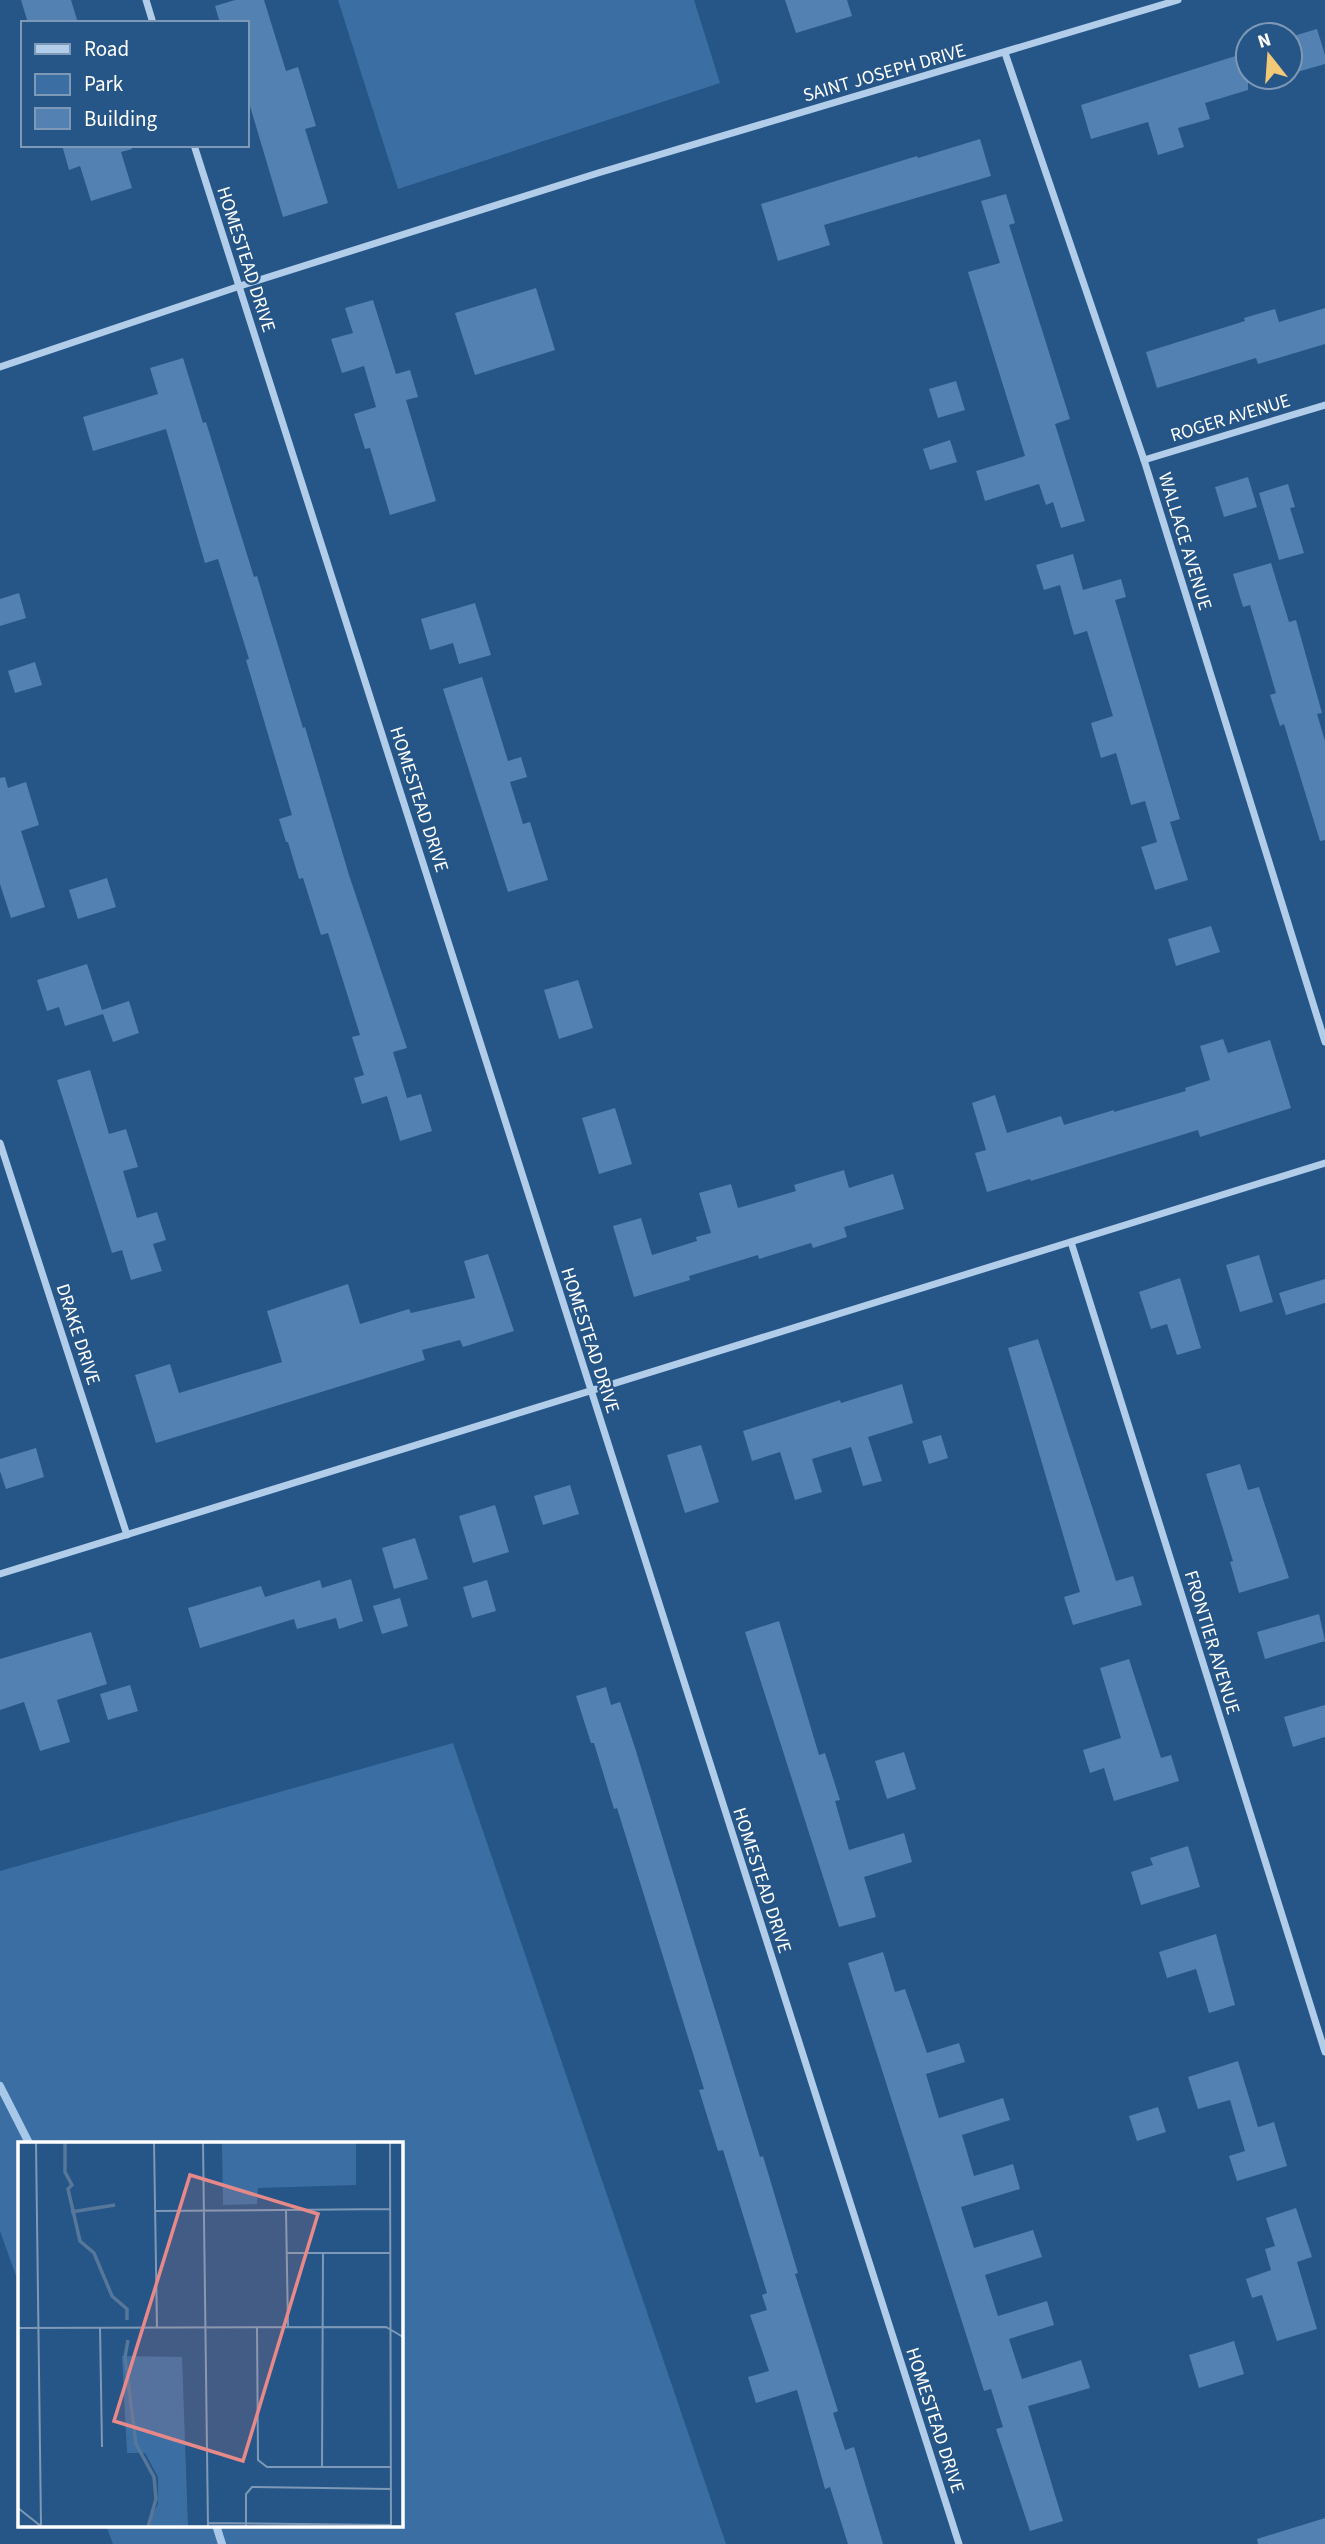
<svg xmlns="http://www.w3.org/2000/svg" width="1325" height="2544" font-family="'Source Sans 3',sans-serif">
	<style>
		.green { fill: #3b6fa4 }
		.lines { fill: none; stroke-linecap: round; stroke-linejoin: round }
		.stream { stroke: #a7c8e9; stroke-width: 8 }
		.building { fill: #5381b1 }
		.minor { stroke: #b2cde9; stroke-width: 7 }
		.labels { text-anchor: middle; stroke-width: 5; stroke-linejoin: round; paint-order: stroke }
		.street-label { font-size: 19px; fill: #fff; stroke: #265587 }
		.inset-river { fill: none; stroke: #56769a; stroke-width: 3.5 }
		.inset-road { fill: none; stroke: #7d99b7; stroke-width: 2 }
		.view { fill: #e88989; fill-opacity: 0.15; stroke: #e88989; stroke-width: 3.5 }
		.inset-edge { fill: none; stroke: #fff; stroke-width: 3.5 }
	</style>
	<rect width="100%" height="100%" fill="#265587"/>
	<g class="green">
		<polygon points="338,0 694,0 720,83 398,189"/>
		<polygon points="453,1743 726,2544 113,2544 106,2525 401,2525 401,2143 19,2143 19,2284 0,2231 0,1871"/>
	</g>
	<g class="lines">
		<g class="stream">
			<polyline points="0,2086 29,2143"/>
			<polyline points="216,2525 222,2544"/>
		</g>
	</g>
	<g class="building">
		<polygon points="21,0 71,0 78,23 28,23"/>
		<polygon points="235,0 264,0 286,71 298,67 316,126 305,129 328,203 283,217 247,96 247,23 220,23 215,6"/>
		<polygon points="785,0 847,0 852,16 796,33"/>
		<polygon points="1317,29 1325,55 1325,64 1290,74 1290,37"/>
		<polygon points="1248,52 1248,90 1205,103 1210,119 1178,128 1184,147 1158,155 1148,122 1091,139 1081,105"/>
		<polygon points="980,139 991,176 824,225 830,245 778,261 761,204 917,156 918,158"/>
		<polygon points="62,145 132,145 132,149 121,152 132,188 91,201 80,166 69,170"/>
		<polygon points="1006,194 1015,223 1009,225 1070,419 1055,424 1085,521 1061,528 1053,502 1046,505 1039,484 985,501 976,471 1025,456 968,272 1000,263 981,201"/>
		<polygon points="536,288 555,350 475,375 455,313"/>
		<polygon points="373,300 396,374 410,370 418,397 406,400 436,501 390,515 370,448 365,449 354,414 376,407 364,366 342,373 331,339 353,333 345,308"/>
		<polygon points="1325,308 1325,344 1258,364 1256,358 1157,388 1146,352 1245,321 1244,318 1275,309 1279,322"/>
		<polygon points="183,358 203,423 206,422 254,577 257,576 303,728 305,727 349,875 407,1048 393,1052 407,1098 421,1094 432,1131 400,1141 387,1096 362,1104 354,1078 364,1075 352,1037 360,1035 328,933 321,935 303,878 299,879 288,842 286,842 279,819 292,815 246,660 249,659 218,559 205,563 166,429 93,451 83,417 158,394 150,368"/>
		<polygon points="956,381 965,410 938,418 929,389"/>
		<polygon points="950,440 957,462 930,470 923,449"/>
		<polygon points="1248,477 1257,507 1224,517 1215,487"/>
		<polygon points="1288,484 1295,507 1290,508 1304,553 1279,560 1259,493"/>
		<polygon points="1073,554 1083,590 1121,579 1126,597 1115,600 1180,819 1170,822 1188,880 1155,890 1141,847 1157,842 1145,801 1131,805 1116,753 1101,758 1091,723 1113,716 1087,631 1074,635 1060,585 1044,590 1036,565"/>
		<polygon points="1271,563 1289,622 1296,620 1322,713 1317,714 1325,741 1325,840 1320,841 1284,724 1280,726 1270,695 1276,693 1250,605 1243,607 1233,574"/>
		<polygon points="19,593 26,618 0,626 0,599"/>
		<polygon points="475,603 491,655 459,664 453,643 430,650 421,619"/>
		<polygon points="35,662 42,685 15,693 8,671"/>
		<polygon points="482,677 508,761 521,757 527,777 510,782 523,824 530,822 548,880 508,892 443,689"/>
		<polygon points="5,777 8,788 26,782 39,825 21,831 45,907 11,918 0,884 0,778"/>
		<polygon points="107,878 116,907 78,919 69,890"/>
		<polygon points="1211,926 1220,952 1176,966 1168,939"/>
		<polygon points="87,964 102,1010 129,1001 139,1033 113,1042 103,1014 65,1026 59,1007 47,1011 37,980"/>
		<polygon points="578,980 593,1028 559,1039 544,990"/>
		<polygon points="1223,1039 1228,1053 1270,1040 1291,1108 1200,1137 1198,1130 1031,1181 1030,1179 987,1192 975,1153 986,1150 972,1103 995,1095 1007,1133 1061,1116 1064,1125 1114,1110 1114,1112 1186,1091 1185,1088 1210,1080 1200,1046"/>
		<polygon points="90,1070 109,1134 126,1129 138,1167 123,1171 137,1218 157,1212 166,1240 153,1244 162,1271 131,1280 122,1250 112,1253 57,1080"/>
		<polygon points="615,1108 632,1164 599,1174 582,1118"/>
		<polygon points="844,1170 849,1188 893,1174 904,1209 844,1227 847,1237 813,1248 811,1243 759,1259 758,1255 689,1276 690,1280 634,1297 613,1226 641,1218 652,1255 697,1241 696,1237 711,1233 699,1193 731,1184 738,1208 796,1191 794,1185"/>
		<polygon points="488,1254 514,1331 463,1347 460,1340 422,1350 425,1360 156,1443 135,1375 170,1364 179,1393 282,1362 267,1311 348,1284 360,1324 409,1309 411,1313 475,1298 464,1261"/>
		<polygon points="1259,1255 1273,1302 1240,1312 1226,1265"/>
		<polygon points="1180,1278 1201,1348 1177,1355 1167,1324 1151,1329 1139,1292"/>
		<polygon points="1325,1279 1325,1303 1286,1315 1279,1293"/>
		<polygon points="1038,1339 1116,1581 1133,1576 1142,1605 1073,1625 1064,1597 1080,1592 1008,1348"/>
		<polygon points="902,1384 913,1423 868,1437 882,1481 863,1486 851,1447 812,1459 822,1492 795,1500 780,1452 752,1461 743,1431 840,1400 841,1403"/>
		<polygon points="941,1435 948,1458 929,1464 922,1441"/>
		<polygon points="701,1445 719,1502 685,1513 667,1455"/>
		<polygon points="36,1448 44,1477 6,1489 0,1471 0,1459"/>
		<polygon points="1240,1464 1248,1490 1259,1487 1289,1578 1239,1593 1230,1562 1233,1561 1206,1474"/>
		<polygon points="570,1485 579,1514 543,1525 534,1496"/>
		<polygon points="495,1505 509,1552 473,1563 459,1516"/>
		<polygon points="415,1538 428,1579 394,1589 382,1548"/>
		<polygon points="351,1579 363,1621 339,1629 336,1618 297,1629 294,1619 200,1648 188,1608 261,1586 265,1597 320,1580 322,1588"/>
		<polygon points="487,1580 496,1611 472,1618 463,1587"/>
		<polygon points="400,1598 408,1626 382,1634 373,1606"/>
		<polygon points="1319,1614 1325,1641 1265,1659 1257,1632"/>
		<polygon points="779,1621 819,1755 825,1753 840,1800 835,1801 849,1850 904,1833 912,1862 864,1877 876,1917 839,1927 745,1632"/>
		<polygon points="91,1632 107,1684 57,1700 70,1742 40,1751 24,1702 0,1710 0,1659"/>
		<polygon points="1129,1659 1161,1758 1171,1755 1179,1781 1114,1801 1104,1768 1090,1773 1083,1750 1121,1738 1100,1668"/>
		<polygon points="130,1685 138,1711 108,1720 100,1694"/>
		<polygon points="606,1687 611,1705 620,1702 636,1751 760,2157 763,2156 798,2273 795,2274 838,2411 833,2413 845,2450 854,2447 883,2544 848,2544 830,2487 825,2489 797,2390 756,2403 748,2377 769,2371 750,2315 767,2310 762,2295 767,2293 723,2150 718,2151 699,2090 704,2089 617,1808 614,1809 594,1743 591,1743 576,1696"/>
		<polygon points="1325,1705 1325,1737 1293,1747 1284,1717"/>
		<polygon points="904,1752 916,1789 887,1799 875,1761"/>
		<polygon points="1188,1846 1200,1887 1141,1905 1131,1872 1153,1865 1150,1858"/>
		<polygon points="1216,1934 1235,2005 1209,2013 1196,1969 1167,1978 1159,1952"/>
		<polygon points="883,1952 895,1992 905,1989 927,2053 959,2043 965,2062 926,2074 939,2118 1003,2098 1010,2120 962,2135 974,2176 1013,2164 1020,2189 961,2207 974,2248 1033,2230 1042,2257 985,2275 998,2316 1047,2301 1054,2325 1009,2339 1022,2379 1081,2360 1090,2388 1028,2406 1063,2521 1030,2531 996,2429 1003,2427 991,2389 984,2391 848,1963"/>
		<polygon points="1238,2061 1258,2127 1274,2122 1287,2166 1237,2181 1229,2156 1245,2151 1230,2100 1198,2109 1188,2077"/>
		<polygon points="1158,2107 1166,2132 1137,2141 1129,2116"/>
		<polygon points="1296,2208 1312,2257 1297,2262 1317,2329 1277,2341 1262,2295 1252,2298 1246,2279 1271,2270 1265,2249 1275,2246 1266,2218"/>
		<polygon points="1234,2341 1244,2374 1199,2388 1189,2355"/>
		<polygon points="1325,2518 1325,2544 1258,2544 1257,2539"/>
	</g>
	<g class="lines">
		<g class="minor">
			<polyline points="146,0 153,23"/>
			<polyline points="1005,53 1144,460 1325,1042"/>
			<polyline points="194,145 959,2544"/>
			<polyline points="0,367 240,286 598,173 1178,0"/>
			<polyline points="1144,460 1325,405"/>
			<polyline points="0,1143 127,1535"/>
			<polyline points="1071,1242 1325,2052"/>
			<polyline points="0,1574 1325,1163"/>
		</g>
	</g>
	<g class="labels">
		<g class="street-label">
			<text transform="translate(884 72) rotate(-16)" y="7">SAINT JOSEPH DRIVE</text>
			<text transform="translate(247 259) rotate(72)" y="7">HOMESTEAD DRIVE</text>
			<text transform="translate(1230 417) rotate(-17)" y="7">ROGER AVENUE</text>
			<text transform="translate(1186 541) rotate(73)" y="7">WALLACE AVENUE</text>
			<text transform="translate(420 799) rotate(72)" y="7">HOMESTEAD DRIVE</text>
			<text transform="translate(79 1334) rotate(72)" y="7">DRAKE DRIVE</text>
			<text transform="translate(591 1340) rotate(72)" y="7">HOMESTEAD DRIVE</text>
			<text transform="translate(1213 1642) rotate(73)" y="7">FRONTIER AVENUE</text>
			<text transform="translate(763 1880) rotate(72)" y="7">HOMESTEAD DRIVE</text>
			<text transform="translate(936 2420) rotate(72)" y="7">HOMESTEAD DRIVE</text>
		</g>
	</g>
	<g transform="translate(18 2142)">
		<rect width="385" height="385" fill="#265587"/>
		<path d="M204 0H338V43L240 46 239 62 205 63ZM104 214 164 215 170 385H128L140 362V335L127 311H109Z" fill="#3b6fa4"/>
		<path class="inset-river" d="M47 0V30L54 43 50 47 62 99 76 111 94 154 109 167V178M53 70 97 63M110 198 107 215 118 302 136 335 138 357 130 385"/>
		<path class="inset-road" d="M18 0 23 383M136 0 139 185M185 0 190 385M372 0 373 385M268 68 270 185M137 69 372 67M269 111H372M82 185 84 305M239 185 240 318 249 325H373M0 186 368 185 385 195M304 325 305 111M0 366 24 385M190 381 373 383M228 385V352L234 345 373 347"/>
		<path class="view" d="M172 33 300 72 225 319 96 279Z"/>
		<rect width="385" height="385" class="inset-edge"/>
	</g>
	<rect x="21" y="21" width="228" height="126" fill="#265587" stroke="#7d99b7" stroke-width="2"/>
	<rect x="35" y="44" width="35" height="10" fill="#b2cde9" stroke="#7d99b7" stroke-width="2"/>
	<text x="84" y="56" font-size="21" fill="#ffffff">Road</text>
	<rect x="35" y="74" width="35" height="21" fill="#3b6fa4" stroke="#7d99b7" stroke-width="2"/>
	<text x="84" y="91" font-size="21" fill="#ffffff">Park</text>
	<rect x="35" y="108" width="35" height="21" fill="#5381b1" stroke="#7d99b7" stroke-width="2"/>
	<text x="84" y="126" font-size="21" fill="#ffffff">Building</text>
	<g transform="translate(1269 56) rotate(343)"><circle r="33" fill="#265587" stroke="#7d99b7" stroke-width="2"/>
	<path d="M0-5L12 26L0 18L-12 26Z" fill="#f1c977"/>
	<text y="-10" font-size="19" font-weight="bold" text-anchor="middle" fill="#ffffff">N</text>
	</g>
</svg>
